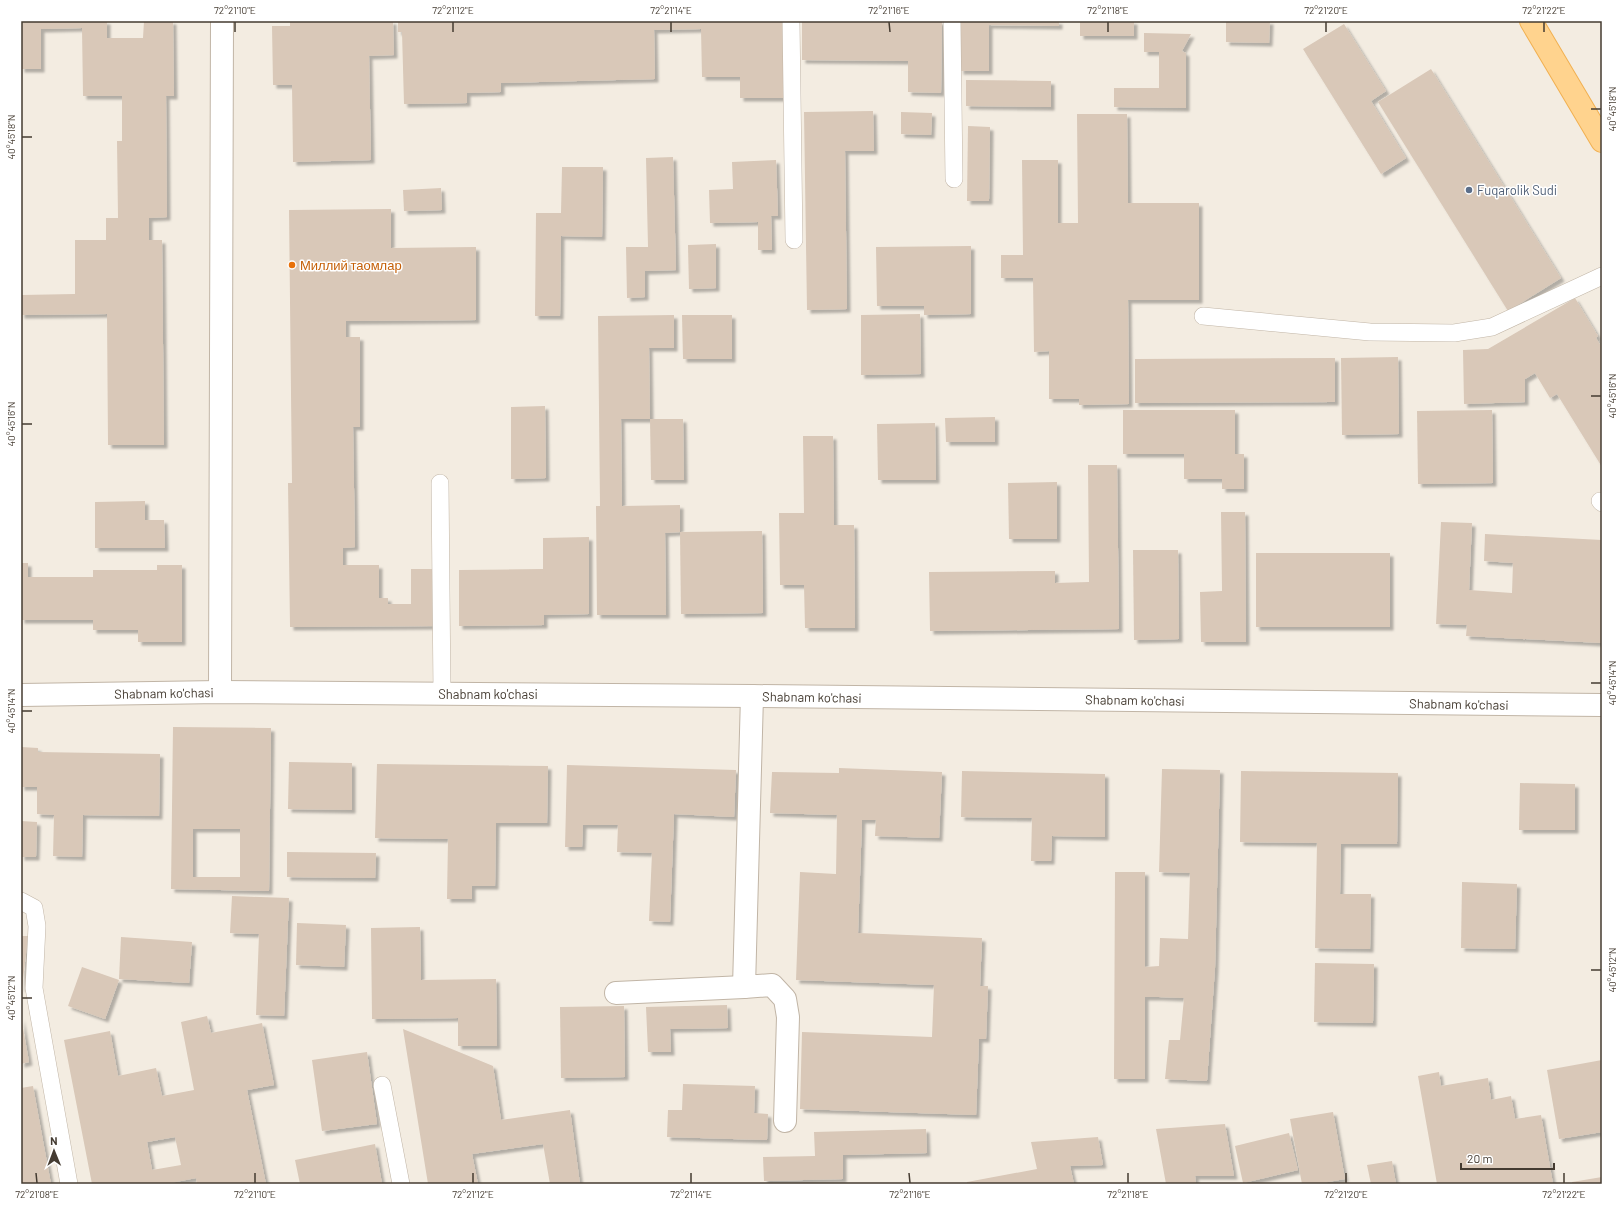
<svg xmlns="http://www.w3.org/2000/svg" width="1623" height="1205" font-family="Barlow,sans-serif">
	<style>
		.building { fill: #d9c8b8; fill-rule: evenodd; filter: url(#shadow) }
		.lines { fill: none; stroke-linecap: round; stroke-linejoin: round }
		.service-casing { stroke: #c1b5a6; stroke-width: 18 }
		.minor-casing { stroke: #c1b5a6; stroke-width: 24 }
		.tertiary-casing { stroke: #c1b5a6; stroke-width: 24 }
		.primary-casing { stroke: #f1b051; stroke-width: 24 }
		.service { stroke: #fff; stroke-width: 17 }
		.minor { stroke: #fff; stroke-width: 22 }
		.tertiary { stroke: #fff; stroke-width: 22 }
		.primary { stroke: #ffd38e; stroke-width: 22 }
		.ticks { fill: none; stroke: #443b31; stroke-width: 1.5 }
		.service-dot { fill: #5c6f8a; stroke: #fff; stroke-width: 1.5 }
		.food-dot { fill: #e8710a; stroke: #fff; stroke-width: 1.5 }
		.labels { text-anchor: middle; stroke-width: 3; stroke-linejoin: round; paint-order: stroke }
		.service-label { font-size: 13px; fill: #4e5e75; stroke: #fff; text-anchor: start }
		.food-label { font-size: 13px; fill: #c56008; stroke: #fff; text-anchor: start }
		.street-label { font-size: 13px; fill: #443b31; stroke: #fff }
		.neatline { fill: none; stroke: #443b31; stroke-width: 1.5 }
		.ticks-label { font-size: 10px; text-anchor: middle; fill: #443b31 }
	</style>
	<defs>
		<filter id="shadow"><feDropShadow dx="3.5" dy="3.5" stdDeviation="1" flood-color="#0004"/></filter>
	</defs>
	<rect width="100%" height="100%" fill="#f3ece1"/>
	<g class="building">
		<polygon points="21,21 107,21 107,38 143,38 144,21 173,21 174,96 166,96 167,217 149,218 149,240 162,240 164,445 108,445 107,314 21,315 21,295 75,294 75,240 106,240 106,218 118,218 117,141 122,141 122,96 83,96 82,28 41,29 41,69 21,69"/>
		<polygon points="290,21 393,21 394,55 369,56 371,160 293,162 292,85 273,85 272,26 290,26"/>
		<polygon points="398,21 784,21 785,98 740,98 740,77 702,77 701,29 654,30 655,79 501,83 501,92 467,93 467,103 404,104 402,32 398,32"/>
		<polygon points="802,21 942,21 941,93 908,92 908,61 802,60"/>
		<polygon points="961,21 1059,21 1059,26 989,25 989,71 960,71"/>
		<rect x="1080" y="21" width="54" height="15"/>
		<polygon points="1226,21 1270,21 1269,43 1226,42"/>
		<polygon points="1344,24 1386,91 1371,101 1406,158 1381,174 1303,49"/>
		<polygon points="1144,33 1191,34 1182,51 1186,53 1186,108 1114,107 1114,88 1159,88 1159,52 1144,52"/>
		<polygon points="1431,69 1561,278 1508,311 1378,102"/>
		<polygon points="966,80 1051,81 1051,107 966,106"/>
		<polygon points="873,111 874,151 845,151 847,309 807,310 804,112"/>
		<polygon points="901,112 932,113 931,135 901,134"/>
		<polygon points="1077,114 1127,114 1128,203 1199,203 1199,300 1128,300 1129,404 1079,405 1079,399 1049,399 1049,351 1034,352 1033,278 1001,278 1001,255 1023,255 1022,160 1058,160 1058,223 1078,223"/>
		<polygon points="968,126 990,127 989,201 967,201"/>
		<polygon points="673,157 676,270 645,271 645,297 627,298 626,247 648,247 646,158"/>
		<polygon points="776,160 778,216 771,216 772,250 758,250 758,222 710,223 709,190 733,189 732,162"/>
		<polygon points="562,167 603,167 602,237 561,236 560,316 535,316 536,213 561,213"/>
		<polygon points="441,188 442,210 404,211 403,190"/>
		<polygon points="391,209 391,248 476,247 476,320 346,321 346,337 360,337 360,427 353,427 355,547 343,548 343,565 379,565 379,598 388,598 388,604 411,604 411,569 435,569 436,626 290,627 288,483 292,483 289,210"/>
		<polygon points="716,244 716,288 689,289 688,245"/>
		<polygon points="971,246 971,314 924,315 924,306 877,306 876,247"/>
		<polygon points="1575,298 1598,336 1596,338 1602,348 1602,467 1557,394 1550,398 1535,373 1525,379 1525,402 1464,404 1463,350 1488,349"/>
		<polygon points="920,314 921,374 861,375 861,315"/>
		<polygon points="674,315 674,348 649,348 650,419 621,419 622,506 680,505 680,532 665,533 666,615 597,615 596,506 600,506 598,316"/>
		<polygon points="682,315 732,315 732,359 683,359"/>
		<polygon points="1398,357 1399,434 1342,435 1341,358"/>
		<polygon points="1335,358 1335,402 1135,403 1135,359"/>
		<polygon points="545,406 546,478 511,479 511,407"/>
		<polygon points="1123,410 1235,410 1235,454 1244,454 1244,489 1222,489 1222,479 1184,479 1184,454 1123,454"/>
		<polygon points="1492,410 1493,483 1418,484 1417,411"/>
		<polygon points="995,417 995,442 946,442 945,418"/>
		<polygon points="650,419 683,419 684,480 651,480"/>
		<polygon points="935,423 936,480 878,480 877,424"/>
		<polygon points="803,436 833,436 834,525 854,525 855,628 805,628 804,585 780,585 779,513 804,513"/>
		<polygon points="1088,465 1117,465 1119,629 930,631 929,572 1055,571 1055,583 1089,582"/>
		<polygon points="1057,482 1057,539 1009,539 1008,483"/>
		<polygon points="145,501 145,520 164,520 165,548 95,548 95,502"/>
		<polygon points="1221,512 1245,512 1246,642 1201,642 1200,592 1222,591"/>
		<polygon points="1441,522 1472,523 1469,590 1512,593 1513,563 1484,561 1485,534 1602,540 1602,643 1466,636 1467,625 1436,624"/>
		<polygon points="762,531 763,613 681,614 680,532"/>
		<polygon points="589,537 589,614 544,615 544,625 459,626 459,570 543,569 543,538"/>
		<polygon points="1133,550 1178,550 1179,639 1134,640"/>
		<rect x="1256" y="553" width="134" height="74"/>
		<polygon points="21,563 28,563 28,577 93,577 93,570 157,570 157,565 182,565 182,642 138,642 138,630 93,630 93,620 21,620"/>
		<path d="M173 727 271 728 269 891 171 889ZM193 829H240V877H193Z"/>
		<polygon points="21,747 38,748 38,752 160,754 159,816 83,815 82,857 53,856 54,815 37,814 37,787 21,787"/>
		<polygon points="289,762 352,763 352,810 288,809"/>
		<polygon points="377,764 548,766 547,823 496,823 495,886 472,886 472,899 447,899 448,839 375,838"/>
		<polygon points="567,765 736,770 734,817 674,814 670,922 649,921 652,853 617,852 618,825 583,825 582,847 565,847"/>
		<polygon points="839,768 942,772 939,838 875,836 876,820 862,820 858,933 982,938 980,986 988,986 986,1039 979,1039 976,1115 800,1109 802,1032 932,1037 934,985 796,980 800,872 836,874 837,815 770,813 772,772 839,773"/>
		<polygon points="1162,769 1220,770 1215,968 1207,1081 1165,1079 1169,1040 1180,1040 1184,998 1159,997 1145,997 1145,1079 1114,1079 1115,872 1145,872 1145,967 1159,966 1160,938 1188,939 1190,873 1159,872"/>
		<polygon points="962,771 1105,774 1105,837 1052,836 1051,861 1031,861 1032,818 961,817"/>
		<polygon points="1241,771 1398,773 1397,844 1341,844 1340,894 1371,894 1370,949 1315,948 1317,843 1240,842"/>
		<polygon points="1520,783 1575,784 1575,830 1519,830"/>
		<polygon points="21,821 37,822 36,857 21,857"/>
		<polygon points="287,852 376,853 375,878 287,877"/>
		<polygon points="1462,882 1517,884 1515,949 1461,948"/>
		<polygon points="232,896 289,898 284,1016 256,1015 259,934 230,933"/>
		<polygon points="297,923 346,925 344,967 296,965"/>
		<polygon points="420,927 421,980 496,979 497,1046 458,1046 458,1018 372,1019 371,928"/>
		<polygon points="21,936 28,936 22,988 21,988"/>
		<polygon points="121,937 192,942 189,983 119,979"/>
		<polygon points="1315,963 1374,964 1373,1023 1314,1022"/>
		<polygon points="82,967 119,980 105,1019 68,1006"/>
		<polygon points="727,1005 728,1028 670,1029 671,1052 648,1052 646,1007"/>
		<polygon points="624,1006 625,1077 561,1078 560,1007"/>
		<path d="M207 1016 211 1033 262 1023 274 1085 247 1090 266 1184H197L196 1178 165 1184H92L64 1040 110 1031 118 1076 156 1068 162 1096 194 1090 181 1022ZM175 1137 181 1165 152 1170 147 1142Z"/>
		<polygon points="21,1017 29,1062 21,1064"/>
		<polygon points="403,1029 493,1066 501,1120 570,1110 580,1184 550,1184 543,1144 472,1154 478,1184 428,1184"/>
		<polygon points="367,1052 377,1124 322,1131 312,1060"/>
		<polygon points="1602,1060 1602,1132 1559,1139 1547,1070"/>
		<polygon points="1439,1072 1441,1086 1488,1078 1491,1100 1511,1096 1515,1119 1541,1115 1553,1184 1437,1184 1418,1076"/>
		<polygon points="683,1084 755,1086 754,1113 768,1114 767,1140 667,1137 668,1110 682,1110"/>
		<polygon points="33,1086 41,1130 51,1184 21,1184 21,1088"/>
		<polygon points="1333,1112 1345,1179 1316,1184 1302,1184 1290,1119"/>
		<polygon points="1225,1124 1234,1176 1195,1176 1196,1184 1166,1184 1156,1129"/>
		<polygon points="926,1129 927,1153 843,1155 843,1179 764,1181 763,1157 815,1156 814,1132"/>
		<polygon points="1289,1133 1298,1170 1243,1183 1235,1146"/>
		<polygon points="1098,1137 1103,1165 1070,1166 1074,1184 967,1184 967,1182 1037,1169 1031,1142"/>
		<polygon points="375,1144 382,1184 300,1184 295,1160"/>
		<polygon points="1392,1161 1396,1184 1371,1184 1367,1165"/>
		<polygon points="1602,1177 1602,1184 1572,1184 1572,1182"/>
	</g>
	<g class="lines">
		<defs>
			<g id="service">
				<polyline points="791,21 794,240"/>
				<polyline points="952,21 954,179"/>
				<polyline points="1203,316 1370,332 1454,333 1492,327 1602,276"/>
				<polyline points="440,483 442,694"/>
				<polyline points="1600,501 1602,503"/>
				<polyline points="21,901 34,908 37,926 34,988 69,1184"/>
				<polyline points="382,1085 401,1184"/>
			</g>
			<g id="minor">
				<polyline points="220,692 222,21"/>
				<polyline points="752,696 744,987 772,985 785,999 788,1017 785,1121"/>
				<polyline points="616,993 744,987"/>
			</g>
			<polyline id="tertiary" points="21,695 220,692 752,696 1602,705"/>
			<polyline id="primary" points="1531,21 1602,141"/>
		</defs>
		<use href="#service" class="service-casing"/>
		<use href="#minor" class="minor-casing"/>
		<use href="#tertiary" class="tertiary-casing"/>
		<use href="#primary" class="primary-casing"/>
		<use href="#service" class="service"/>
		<use href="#minor" class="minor"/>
		<use href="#tertiary" class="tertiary"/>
		<use href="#primary" class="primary"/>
	</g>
	<path class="ticks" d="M235 22V32M453 22V32M671 22V32M889 22 890 32M1108 22V32M1326 22V32M1544 22V32M1591 109H1601M22 137H32M1591 396H1601M22 424H32M1591 683H1601M22 711H32M1591 970H1601M22 998H32M36 1173 37 1183M255 1173V1183M473 1173V1183M691 1173V1183M909 1173 910 1183M1128 1173V1183M1346 1173V1183M1564 1173V1183"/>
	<circle class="service-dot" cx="1469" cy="190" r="4"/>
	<circle class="food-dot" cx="292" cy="265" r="4"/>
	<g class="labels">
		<g class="service-label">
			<text x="1477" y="195">Fuqarolik Sudi</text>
		</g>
		<g class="food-label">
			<text x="300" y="270">Миллий таомлар</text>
		</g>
		<g class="street-label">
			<text transform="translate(164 693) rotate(-1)" y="5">Shabnam ko'chasi</text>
			<text x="488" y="699">Shabnam ko'chasi</text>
			<text transform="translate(812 697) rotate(1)" y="5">Shabnam ko'chasi</text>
			<text transform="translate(1135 700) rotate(1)" y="5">Shabnam ko'chasi</text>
			<text transform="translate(1459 704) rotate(1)" y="5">Shabnam ko'chasi</text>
		</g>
	</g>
	<rect width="1623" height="1205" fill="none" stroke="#ffffff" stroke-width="44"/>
	<g transform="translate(54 1151) rotate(359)" stroke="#ffffff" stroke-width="3" paint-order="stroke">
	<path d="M0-3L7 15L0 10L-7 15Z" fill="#443b31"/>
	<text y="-6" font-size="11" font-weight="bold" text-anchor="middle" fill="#443b31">N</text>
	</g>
	<path d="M1461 1163v6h93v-6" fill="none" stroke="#443b31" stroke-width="2"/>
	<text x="1467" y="1163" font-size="12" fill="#443b31" stroke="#ffffff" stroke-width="3" paint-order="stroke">20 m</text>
	<rect x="22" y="22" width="1579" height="1161" class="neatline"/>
	<g class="ticks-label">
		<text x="235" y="14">72°21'10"E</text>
		<text x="453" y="14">72°21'12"E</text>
		<text x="671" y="14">72°21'14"E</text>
		<text x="889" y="14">72°21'16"E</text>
		<text x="1108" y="14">72°21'18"E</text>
		<text x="1326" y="14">72°21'20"E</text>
		<text x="1544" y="14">72°21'22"E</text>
		<text transform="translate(1612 109) rotate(-90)" y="4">40°45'18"N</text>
		<text transform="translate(11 137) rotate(-90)" y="4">40°45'18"N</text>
		<text transform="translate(1612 396) rotate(-90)" y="4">40°45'16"N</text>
		<text transform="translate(11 424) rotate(-90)" y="4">40°45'16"N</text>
		<text transform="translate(1612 683) rotate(-90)" y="4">40°45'14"N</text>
		<text transform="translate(11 711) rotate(-90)" y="4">40°45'14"N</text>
		<text transform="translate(1612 970) rotate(-90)" y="4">40°45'12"N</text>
		<text transform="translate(11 998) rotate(-90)" y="4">40°45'12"N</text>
		<text x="37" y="1198">72°21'08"E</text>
		<text x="255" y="1198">72°21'10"E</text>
		<text x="473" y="1198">72°21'12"E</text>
		<text x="691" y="1198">72°21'14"E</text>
		<text x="910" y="1198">72°21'16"E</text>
		<text x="1128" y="1198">72°21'18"E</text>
		<text x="1346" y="1198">72°21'20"E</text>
		<text x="1564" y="1198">72°21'22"E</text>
	</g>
</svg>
